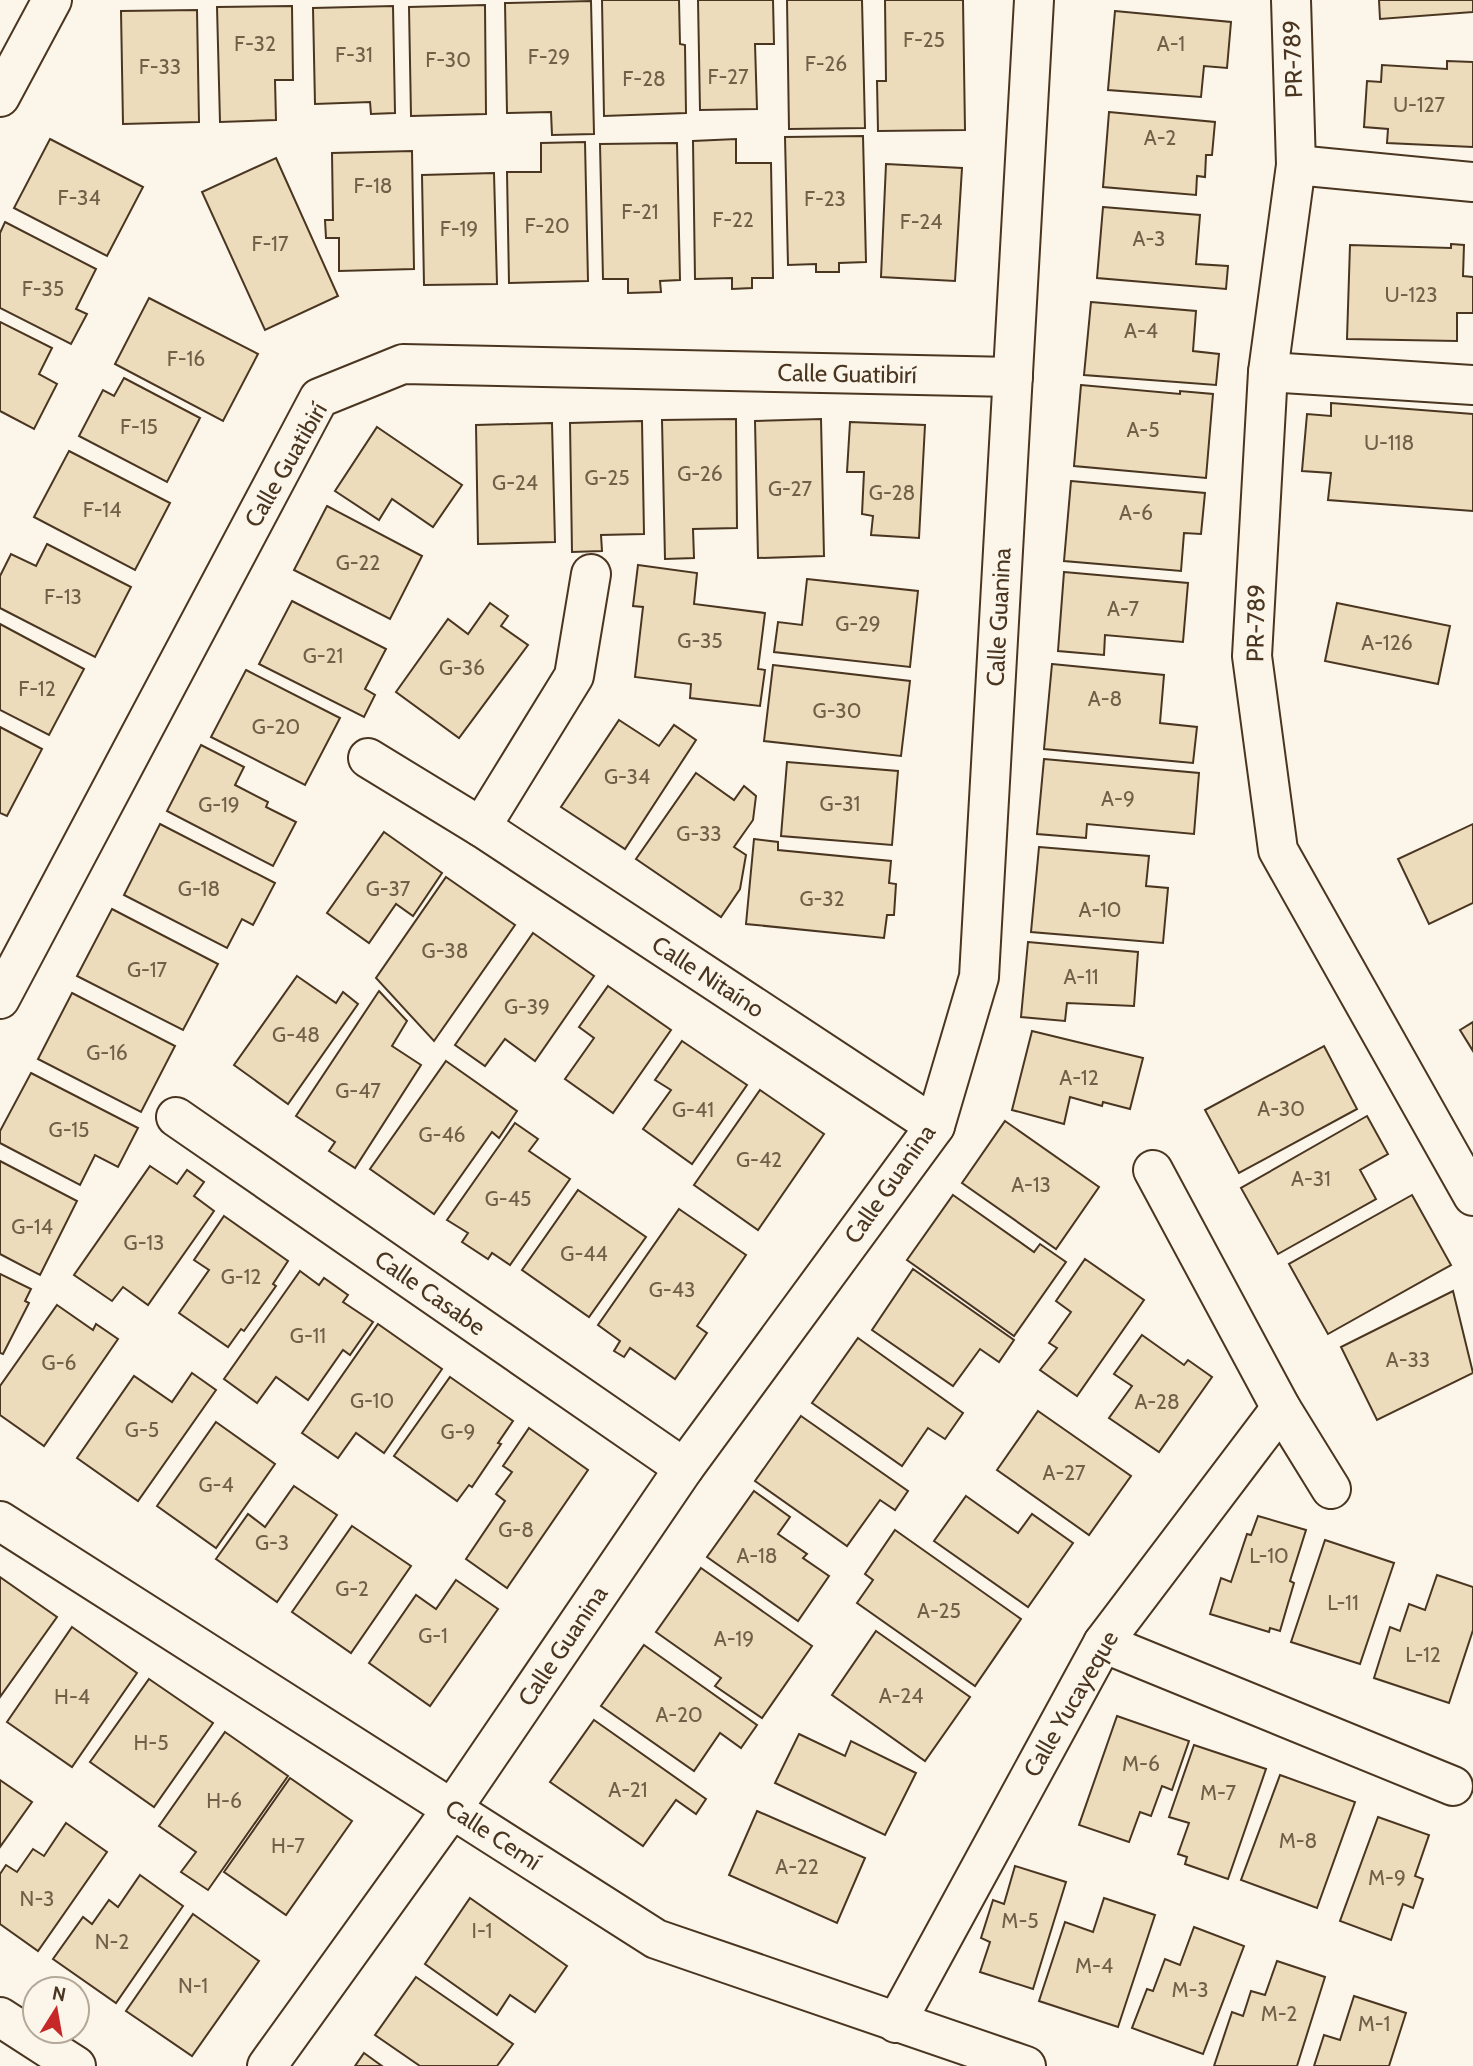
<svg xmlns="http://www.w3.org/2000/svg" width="1473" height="2066" font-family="Cabin,sans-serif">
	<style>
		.building { fill: #ecdcbc; stroke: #4a3520; stroke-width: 2 }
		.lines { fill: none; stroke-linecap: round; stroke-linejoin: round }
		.minor-casing { stroke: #4a3520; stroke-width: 42 }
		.minor { stroke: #fbf6e9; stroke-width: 38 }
		.labels { text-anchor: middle; stroke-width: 5; stroke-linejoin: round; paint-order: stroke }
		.number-label { font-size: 21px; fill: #725f47 }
		.street-label { font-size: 24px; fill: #4a3520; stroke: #fbf6e9 }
	</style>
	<rect width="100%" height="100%" fill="#fbf6e9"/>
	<g class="building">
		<polygon points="602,0 679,0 680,44 685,45 686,113 604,116"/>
		<polygon points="698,0 773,0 774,44 755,44 757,109 700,110"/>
		<polygon points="787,0 862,0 865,128 789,129"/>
		<polygon points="885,0 963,0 965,130 878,131 877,81 886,81"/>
		<polygon points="1379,0 1473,0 1473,12 1380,19"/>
		<polygon points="591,1 594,134 552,135 551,112 507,113 505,3"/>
		<polygon points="485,5 486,114 411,116 409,7"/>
		<polygon points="292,6 293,80 275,80 276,120 220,122 217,7"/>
		<polygon points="393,6 395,113 371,114 370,102 315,104 313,8"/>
		<polygon points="197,10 199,122 123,124 121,11"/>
		<polygon points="1115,11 1231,22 1227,68 1204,66 1201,97 1108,90"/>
		<polygon points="1447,61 1473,62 1473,147 1387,143 1388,129 1364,127 1367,81 1381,82 1382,65 1447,69"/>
		<polygon points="1109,112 1215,122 1212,155 1206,155 1205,177 1197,176 1196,195 1103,187"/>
		<polygon points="863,136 866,262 839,263 839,272 816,272 816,264 788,265 785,137"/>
		<polygon points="50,139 143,187 107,256 14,208"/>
		<polygon points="736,139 736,163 771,163 773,278 752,278 752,288 732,289 732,278 695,279 693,141"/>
		<polygon points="585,142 588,281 509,283 507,172 541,172 541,143"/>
		<polygon points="677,143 680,280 660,281 661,292 628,293 628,279 603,279 600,144"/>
		<polygon points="412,151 414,269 339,271 339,238 326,238 325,220 333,220 332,153"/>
		<polygon points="276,158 338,296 265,330 202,192"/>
		<polygon points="886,164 962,168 955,281 881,277"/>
		<polygon points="494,173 497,284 424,285 422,175"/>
		<polygon points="1103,207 1200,215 1196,264 1228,266 1226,289 1097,278"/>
		<polygon points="5,222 96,269 76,309 87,314 71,344 0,308 0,233"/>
		<polygon points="1451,244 1464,245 1463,276 1473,277 1473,313 1457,313 1457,341 1347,339 1350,245 1451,248"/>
		<polygon points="149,298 258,354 223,421 115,364"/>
		<polygon points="1091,302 1196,311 1193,351 1219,354 1216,385 1084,375"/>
		<polygon points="0,322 52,348 39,374 57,384 34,429 0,411"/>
		<polygon points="124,378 200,418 167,482 79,436 103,390 114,396"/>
		<polygon points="1081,385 1180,394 1180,391 1213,394 1206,478 1074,466"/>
		<polygon points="1331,403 1473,414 1473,511 1328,500 1331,473 1302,471 1307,414 1331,416"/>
		<polygon points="736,419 737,528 693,529 694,558 665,559 662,420"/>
		<polygon points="821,419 824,556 758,558 755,421"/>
		<polygon points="642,421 644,534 601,535 602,551 572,552 570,423"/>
		<polygon points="850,422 925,425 919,538 871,535 873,516 862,514 864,472 847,472"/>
		<polygon points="552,423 555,542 478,544 476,425"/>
		<polygon points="377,427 462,485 433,527 392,499 379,520 335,491"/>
		<polygon points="69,451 170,503 135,570 34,517"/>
		<polygon points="1071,481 1205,493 1201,534 1184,533 1181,571 1064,561"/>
		<polygon points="327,506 422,556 390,619 294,570"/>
		<polygon points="47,544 131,587 95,657 0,608 0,576 11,554 36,566"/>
		<polygon points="638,565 697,573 694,604 765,613 758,669 765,670 760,706 690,698 691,684 635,677 643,607 633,606"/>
		<polygon points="1064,572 1188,583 1183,642 1105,635 1104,655 1058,651"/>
		<polygon points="807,579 918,591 910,667 774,652 778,622 802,625"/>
		<polygon points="292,601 386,649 365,689 375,695 364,717 259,664"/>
		<polygon points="490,603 508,616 501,626 528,645 459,738 396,692 448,619 468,634"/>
		<polygon points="1337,603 1450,626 1438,684 1325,661"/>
		<polygon points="0,624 84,669 49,735 0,710"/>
		<polygon points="1052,664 1164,675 1160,723 1197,727 1193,763 1044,749"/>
		<polygon points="773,665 910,681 901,756 764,741"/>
		<polygon points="246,670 340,718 305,785 211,737"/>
		<polygon points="619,720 659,746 674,725 696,740 625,849 561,807"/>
		<polygon points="0,727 42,749 7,816 0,813"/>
		<polygon points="201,745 244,767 235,785 268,802 266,807 296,822 273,866 167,811"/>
		<polygon points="1044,759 1199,773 1194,834 1087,824 1086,838 1037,834"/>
		<polygon points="787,762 898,771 892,845 781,836"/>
		<polygon points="696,773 734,800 744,786 756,796 753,820 734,847 746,855 740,889 721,917 636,859"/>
		<polygon points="160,824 275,883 253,925 242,919 227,948 124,895"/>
		<polygon points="1473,824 1473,903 1429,924 1398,859"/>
		<polygon points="384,832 442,873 413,916 396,904 369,943 327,913"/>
		<polygon points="754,839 778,842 778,850 891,861 889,883 896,884 894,915 887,915 884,938 746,924"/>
		<polygon points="1039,847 1149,856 1146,886 1168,888 1163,943 1031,932"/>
		<polygon points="446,877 515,925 434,1041 376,978"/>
		<polygon points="112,909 218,964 183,1030 77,976"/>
		<polygon points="533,933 594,976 535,1061 505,1039 485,1066 455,1045"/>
		<polygon points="1028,942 1138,952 1134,1006 1067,1003 1065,1021 1021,1017"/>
		<polygon points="297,976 336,1003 343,992 358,1004 288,1104 234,1065"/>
		<polygon points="608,986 671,1030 613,1113 565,1079 594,1038 579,1027"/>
		<polygon points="379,991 407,1021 392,1046 421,1065 355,1168 329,1151 335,1142 296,1116"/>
		<polygon points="72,993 175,1046 141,1112 38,1059"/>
		<polygon points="1473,1022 1473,1051 1460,1030"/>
		<polygon points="1032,1031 1143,1058 1130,1109 1103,1102 1102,1106 1070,1097 1064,1124 1012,1110"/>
		<polygon points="682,1041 747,1085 692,1164 643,1129 671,1090 655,1080"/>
		<polygon points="1324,1046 1357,1109 1239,1173 1205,1110"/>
		<polygon points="446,1061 517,1111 499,1138 492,1132 434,1214 370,1169"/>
		<polygon points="31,1073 138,1128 118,1167 95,1155 80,1185 0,1143 0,1131"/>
		<polygon points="760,1090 824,1134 758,1230 694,1185"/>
		<polygon points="1367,1116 1388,1154 1360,1170 1376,1199 1278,1254 1241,1188"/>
		<polygon points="1005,1121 1099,1187 1056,1249 962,1183"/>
		<polygon points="515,1123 538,1139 529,1151 570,1179 510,1265 492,1253 488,1259 462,1242 468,1233 447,1220"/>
		<polygon points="0,1161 77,1201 40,1275 0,1254"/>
		<polygon points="150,1166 177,1184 187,1170 204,1182 194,1196 214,1211 148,1305 123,1287 112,1301 74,1275"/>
		<polygon points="578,1190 646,1237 589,1317 522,1270"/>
		<polygon points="953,1195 1034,1252 1040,1244 1066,1262 1014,1336 907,1260"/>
		<polygon points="1412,1195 1451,1265 1328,1334 1289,1264"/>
		<polygon points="679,1209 746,1255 697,1326 707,1333 675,1379 630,1348 624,1357 614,1351 620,1341 598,1325"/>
		<polygon points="224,1216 288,1261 273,1284 276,1286 244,1331 241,1329 228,1347 179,1313 209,1270 194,1260"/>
		<polygon points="1085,1259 1144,1300 1077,1396 1040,1370 1057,1348 1049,1343 1071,1312 1056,1301"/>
		<polygon points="913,1269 1014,1340 999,1362 980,1349 953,1386 872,1330"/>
		<polygon points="300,1271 319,1285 324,1278 348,1295 343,1302 373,1322 350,1355 343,1350 308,1400 276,1377 257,1403 224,1379"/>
		<polygon points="0,1274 31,1289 25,1301 29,1303 3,1354 0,1353"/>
		<polygon points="1453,1291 1473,1373 1377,1420 1341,1347"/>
		<polygon points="57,1305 93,1330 96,1324 118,1339 44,1446 0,1415 0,1386"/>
		<polygon points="378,1324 442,1369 384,1453 356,1433 338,1458 302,1433"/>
		<polygon points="1142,1335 1184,1365 1188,1360 1212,1377 1159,1452 1109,1418 1132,1386 1114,1374"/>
		<polygon points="858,1338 963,1413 945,1439 928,1428 902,1466 812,1403"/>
		<polygon points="192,1373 216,1390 138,1501 77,1458 134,1376 172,1402"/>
		<polygon points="450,1377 513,1421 498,1443 501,1444 472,1487 469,1485 457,1501 394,1456"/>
		<polygon points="1038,1411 1131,1476 1089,1535 997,1470"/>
		<polygon points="801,1416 908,1491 895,1510 880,1500 847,1546 755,1481"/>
		<polygon points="216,1422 275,1464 216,1548 157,1506"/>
		<polygon points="529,1428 588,1470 507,1588 466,1559 505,1501 496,1494 512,1472 503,1466"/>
		<polygon points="294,1486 337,1515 277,1602 216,1559 248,1514 265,1527"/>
		<polygon points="754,1491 790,1517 778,1534 807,1554 803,1558 829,1576 798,1621 707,1557"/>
		<polygon points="966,1496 1018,1533 1032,1514 1073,1543 1028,1607 934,1541"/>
		<polygon points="1258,1516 1306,1530 1290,1581 1294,1583 1280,1631 1270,1628 1269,1632 1210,1614 1221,1578 1231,1582 1247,1534 1251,1535"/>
		<polygon points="352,1526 411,1566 351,1653 292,1612"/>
		<polygon points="895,1530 1021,1619 975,1686 857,1603 873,1580 865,1574"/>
		<polygon points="1325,1540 1394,1563 1360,1664 1291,1642"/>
		<polygon points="701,1568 812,1646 762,1718 715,1686 721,1678 656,1632"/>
		<polygon points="1437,1575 1473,1587 1473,1630 1449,1703 1374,1678 1390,1627 1400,1631 1409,1604 1425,1610"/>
		<polygon points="0,1577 57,1617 0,1697"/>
		<polygon points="456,1580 498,1609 430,1706 369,1663 416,1595 436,1609"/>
		<polygon points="72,1627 137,1673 72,1767 7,1722"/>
		<polygon points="876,1631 970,1697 925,1761 832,1695"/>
		<polygon points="644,1645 757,1725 741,1748 720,1733 694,1771 601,1706"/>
		<polygon points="149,1679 213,1723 154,1807 90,1762"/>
		<polygon points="1117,1716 1189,1741 1172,1790 1162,1786 1151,1816 1140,1812 1129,1842 1079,1825"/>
		<polygon points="594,1720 706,1799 696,1814 676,1800 643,1846 550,1782"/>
		<polygon points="225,1732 288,1776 208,1890 181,1872 196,1852 159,1826"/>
		<polygon points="799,1734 845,1756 851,1741 916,1773 885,1835 775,1783"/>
		<polygon points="1194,1745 1266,1769 1228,1879 1185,1864 1187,1857 1178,1854 1189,1823 1169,1817"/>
		<polygon points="1280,1775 1355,1802 1317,1908 1241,1880"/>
		<polygon points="290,1778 352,1821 286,1915 224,1872"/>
		<polygon points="0,1780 32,1802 0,1847"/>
		<polygon points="757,1811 865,1858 837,1923 729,1875"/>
		<polygon points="1378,1817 1429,1835 1415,1876 1423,1879 1413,1908 1403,1904 1391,1940 1340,1921"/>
		<polygon points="66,1823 107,1852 38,1951 0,1924 0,1874 6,1865 17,1872 33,1849 44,1856"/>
		<polygon points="1015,1866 1066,1882 1033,1989 980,1972 990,1942 981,1938 993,1900 1004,1904"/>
		<polygon points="140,1875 183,1906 116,2003 53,1959 83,1917 92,1924 109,1900 118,1907"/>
		<polygon points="470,1898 567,1966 535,2012 510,1995 497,2015 425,1964"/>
		<polygon points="1104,1898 1155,1915 1118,2027 1039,2001 1065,1922 1093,1932"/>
		<polygon points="193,1914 259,1961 192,2056 126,2011"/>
		<polygon points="1194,1927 1244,1946 1203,2054 1132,2028 1147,1989 1153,1991 1165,1959 1180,1965"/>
		<polygon points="1277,1961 1325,1977 1297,2066 1214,2066 1232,2012 1243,2016 1251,1991 1265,1995"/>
		<polygon points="416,1977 513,2044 497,2066 420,2066 375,2035"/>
		<polygon points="1354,1996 1406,2013 1389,2066 1314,2066 1324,2035 1340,2040"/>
		<polygon points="364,2053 382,2066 355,2066"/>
	</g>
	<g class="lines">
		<defs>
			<g id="minor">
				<polyline points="1291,0 1296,165 1268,372 1252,656 1278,850 1473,1196"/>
				<polyline points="0,97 52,0"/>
				<polyline points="1296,165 1473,182"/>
				<polyline points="1268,372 1473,385"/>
				<polyline points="368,758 481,827 935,1126"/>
				<polyline points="481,827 574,676 591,574"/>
				<polyline points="0,999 319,398 403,364 1013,377"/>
				<polyline points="176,1117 684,1468"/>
				<polyline points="1153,1170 1281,1408 1331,1489"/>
				<polyline points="0,1521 656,1939 1026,2066"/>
				<polyline points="1103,1643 1453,1786"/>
				<polyline points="0,2017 76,2066"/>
				<polyline points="896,2023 1103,1643 1281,1408"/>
				<polyline points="267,2066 452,1809 684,1468 935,1126 979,977 1034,0"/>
			</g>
		</defs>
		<use href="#minor" class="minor-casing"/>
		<use href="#minor" class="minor"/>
	</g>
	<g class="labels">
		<g class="number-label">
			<text x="924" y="47">F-25</text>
			<text x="255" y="51">F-32</text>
			<text x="1171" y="51">A-1</text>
			<text x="354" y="62">F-31</text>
			<text x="549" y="64">F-29</text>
			<text x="448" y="67">F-30</text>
			<text x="826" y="71">F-26</text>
			<text x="160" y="74">F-33</text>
			<text x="728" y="84">F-27</text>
			<text x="644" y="86">F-28</text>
			<text x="1419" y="112">U-127</text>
			<text x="1160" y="145">A-2</text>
			<text x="373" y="193">F-18</text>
			<text x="79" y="205">F-34</text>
			<text x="825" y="206">F-23</text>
			<text x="640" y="219">F-21</text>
			<text x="733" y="227">F-22</text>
			<text x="921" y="229">F-24</text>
			<text x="547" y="233">F-20</text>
			<text x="459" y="236">F-19</text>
			<text x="1149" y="246">A-3</text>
			<text x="270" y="251">F-17</text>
			<text x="43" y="296">F-35</text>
			<text x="1411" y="302">U-123</text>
			<text x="1141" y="338">A-4</text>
			<text x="186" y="366">F-16</text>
			<text x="139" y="434">F-15</text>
			<text x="1143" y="437">A-5</text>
			<text x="1389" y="450">U-118</text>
			<text x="700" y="481">G-26</text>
			<text x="607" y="485">G-25</text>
			<text x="515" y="490">G-24</text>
			<text x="790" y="496">G-27</text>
			<text x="892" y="500">G-28</text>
			<text x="102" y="517">F-14</text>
			<text x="1136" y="520">A-6</text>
			<text x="358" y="570">G-22</text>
			<text x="63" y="604">F-13</text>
			<text x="1123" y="616">A-7</text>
			<text x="858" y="631">G-29</text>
			<text x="700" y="648">G-35</text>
			<text x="1387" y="650">A-126</text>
			<text x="323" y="663">G-21</text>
			<text x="462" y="675">G-36</text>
			<text x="37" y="696">F-12</text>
			<text x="1105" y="706">A-8</text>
			<text x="837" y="718">G-30</text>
			<text x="276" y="734">G-20</text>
			<text x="627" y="784">G-34</text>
			<text x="1118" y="806">A-9</text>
			<text x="840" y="811">G-31</text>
			<text x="219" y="812">G-19</text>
			<text x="699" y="841">G-33</text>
			<text x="199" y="896">G-18</text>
			<text x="388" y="896">G-37</text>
			<text x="822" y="906">G-32</text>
			<text x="1100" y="917">A-10</text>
			<text x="445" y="958">G-38</text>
			<text x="147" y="977">G-17</text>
			<text x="1081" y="984">A-11</text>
			<text x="527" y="1014">G-39</text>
			<text x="296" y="1042">G-48</text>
			<text x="107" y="1060">G-16</text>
			<text x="1079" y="1085">A-12</text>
			<text x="358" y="1098">G-47</text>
			<text x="1281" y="1116">A-30</text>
			<text x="693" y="1117">G-41</text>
			<text x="69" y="1137">G-15</text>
			<text x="442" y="1142">G-46</text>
			<text x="759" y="1167">G-42</text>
			<text x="1311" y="1186">A-31</text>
			<text x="1031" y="1192">A-13</text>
			<text x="508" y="1206">G-45</text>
			<text x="32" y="1234">G-14</text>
			<text x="144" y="1250">G-13</text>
			<text x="584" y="1261">G-44</text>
			<text x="241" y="1284">G-12</text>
			<text x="672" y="1297">G-43</text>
			<text x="308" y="1343">G-11</text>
			<text x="1408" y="1367">A-33</text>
			<text x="59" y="1370">G-6</text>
			<text x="372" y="1408">G-10</text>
			<text x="1157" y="1409">A-28</text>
			<text x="142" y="1437">G-5</text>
			<text x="458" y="1439">G-9</text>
			<text x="1064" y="1480">A-27</text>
			<text x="216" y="1492">G-4</text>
			<text x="516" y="1537">G-8</text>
			<text x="272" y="1550">G-3</text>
			<text x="757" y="1563">A-18</text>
			<text x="1269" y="1563">L-10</text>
			<text x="352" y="1596">G-2</text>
			<text x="1343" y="1610">L-11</text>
			<text x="939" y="1618">A-25</text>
			<text x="433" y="1643">G-1</text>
			<text x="734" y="1646">A-19</text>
			<text x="1423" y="1662">L-12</text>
			<text x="901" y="1703">A-24</text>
			<text x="72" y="1704">H-4</text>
			<text x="679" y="1722">A-20</text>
			<text x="151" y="1750">H-5</text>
			<text x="1141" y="1771">M-6</text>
			<text x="628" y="1797">A-21</text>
			<text x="1218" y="1800">M-7</text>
			<text x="224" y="1808">H-6</text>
			<text x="1298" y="1848">M-8</text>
			<text x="288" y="1853">H-7</text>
			<text x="797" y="1874">A-22</text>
			<text x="1387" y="1885">M-9</text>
			<text x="37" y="1906">N-3</text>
			<text x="1020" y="1928">M-5</text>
			<text x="482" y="1938">I-1</text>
			<text x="112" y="1949">N-2</text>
			<text x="1094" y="1973">M-4</text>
			<text x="193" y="1993">N-1</text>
			<text x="1190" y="1997">M-3</text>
			<text x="1279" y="2021">M-2</text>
			<text x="1374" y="2031">M-1</text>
		</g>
		<g class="street-label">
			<text transform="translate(1293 59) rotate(-92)" y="8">PR-789</text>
			<text transform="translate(847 374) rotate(1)" y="8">Calle Guatibirí</text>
			<text transform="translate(286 465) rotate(-60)" y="8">Calle Guatibirí</text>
			<text transform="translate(999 617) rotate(-87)" y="8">Calle Guanina</text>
			<text transform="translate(1256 623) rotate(-89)" y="8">PR-789</text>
			<text transform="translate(708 977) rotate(33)" y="8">Calle Nitaíno</text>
			<text transform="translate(890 1184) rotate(-55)" y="8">Calle Guanina</text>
			<text transform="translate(430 1293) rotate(35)" y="8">Calle Casabe</text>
			<text transform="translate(563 1646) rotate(-56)" y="8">Calle Guanina</text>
			<text transform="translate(1071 1704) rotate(-60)" y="8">Calle Yucayeque</text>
			<text transform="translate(493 1835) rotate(33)" y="8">Calle Cemí</text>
		</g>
	</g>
	<g transform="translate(56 2010) rotate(11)"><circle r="33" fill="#fbf6e9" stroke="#b4a999" stroke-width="2"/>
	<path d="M0-5L12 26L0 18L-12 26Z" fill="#c62828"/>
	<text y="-10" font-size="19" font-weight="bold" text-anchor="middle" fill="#4a3520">N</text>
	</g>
</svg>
